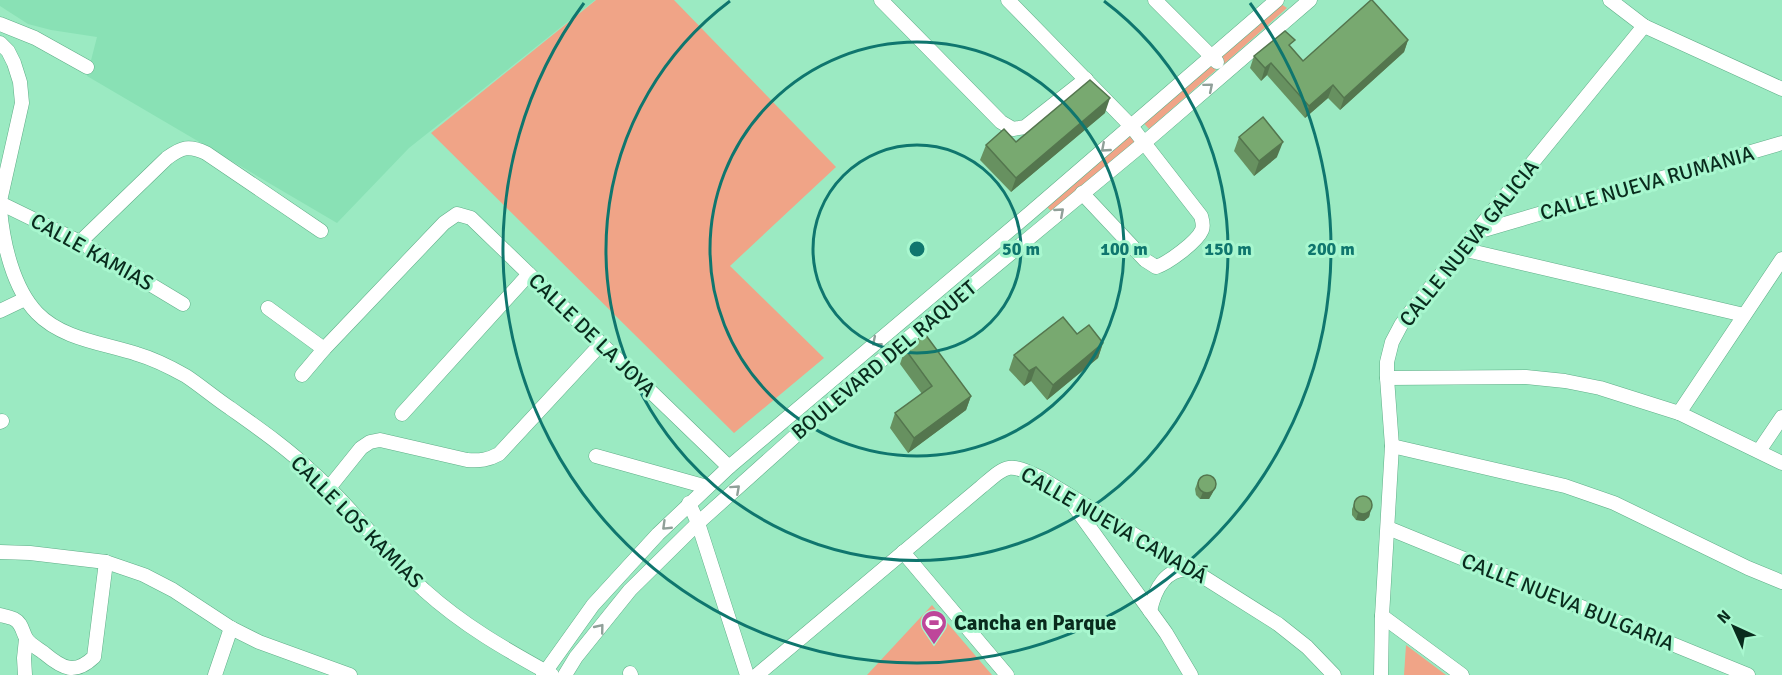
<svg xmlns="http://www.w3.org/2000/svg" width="1782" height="675" font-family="Signika,sans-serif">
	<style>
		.built { fill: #89e1b5 }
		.green { fill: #f0a487 }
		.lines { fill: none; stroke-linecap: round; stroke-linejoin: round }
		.minor-casing { stroke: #60ae88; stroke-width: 15 }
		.minor { stroke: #fff; stroke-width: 14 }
		.wall { fill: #679160 }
		.shaded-wall { fill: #54764e }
		.building { fill: #78a970; stroke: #54764e; stroke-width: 1.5 }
		.oneway { stroke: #90a099 }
		.ring { fill: none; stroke: #0f766e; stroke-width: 3 }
		.labels { text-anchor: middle; stroke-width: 6; stroke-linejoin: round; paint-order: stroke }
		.street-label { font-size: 21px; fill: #092b1d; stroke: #a8f7cf }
		.poi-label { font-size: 21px; font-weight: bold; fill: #092b1d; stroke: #a8f7cf; text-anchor: start }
		.centre { fill: #0f766e; stroke: #a8f7cf; stroke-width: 3 }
		.ring-label { font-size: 18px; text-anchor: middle; font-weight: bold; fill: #0f766e; stroke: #a8f7cf; stroke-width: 6; stroke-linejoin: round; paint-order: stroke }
	</style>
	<rect width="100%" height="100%" fill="#9beac2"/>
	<polygon class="built" points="0,0 595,0 409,148 337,223 87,76 97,37 51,30 28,24 0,6"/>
	<g class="green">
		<polygon points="596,0 674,0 836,167 730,266 824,358 734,433 431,133"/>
		<polygon points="1278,2 1287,8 1224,64 1216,57"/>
		<polygon points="1208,62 1216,70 1149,129 1141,120"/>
		<polygon points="1132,128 1141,137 1053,213 1044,204"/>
		<polygon points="932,605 992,675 867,675"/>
		<polygon points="1406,645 1446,675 1404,675"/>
	</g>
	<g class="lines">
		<defs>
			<g id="minor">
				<polyline points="881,0 1001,122 1013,129 1025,127 1086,79"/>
				<path d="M1008 0 1131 126 1201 216C1202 220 1204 225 1202 230 1197 242 1168 263 1156 267L1145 260 1082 193"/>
				<polyline points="1155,0 1217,62"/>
				<polyline points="1610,0 1644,26 1782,89"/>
				<polyline points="0,24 35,38 87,67"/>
				<polyline points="0,43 8,51 14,63 20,82 22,103 0,201"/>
				<polyline points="0,203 80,242 183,304"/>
				<path d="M0 209C3 243 13 288 37 313 62 339 103 343 137 354 154 359 170 367 186 376 201 386 215 398 230 408 258 428 287 448 312 472 352 507 385 553 424 590 464 626 505 649 552 675"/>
				<polyline points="1477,232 1782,143"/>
				<path d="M80 242 167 158C182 147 189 145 206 153L321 231"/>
				<polyline points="1462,249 1744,315"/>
				<polyline points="268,308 324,349 444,223 457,214 471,218 729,467"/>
				<polyline points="0,311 25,299"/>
				<polyline points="302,375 324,349"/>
				<polyline points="1387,378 1526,377 1565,381 1600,388 1679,413 1782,463"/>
				<polyline points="1679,413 1782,259"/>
				<polyline points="402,414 529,274"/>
				<polyline points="0,422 2,421"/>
				<polyline points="1392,446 1565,486 1614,503 1748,568 1782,582"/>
				<polyline points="1759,451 1782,417"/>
				<polyline points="596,456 707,487"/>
				<path d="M328 489 361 448 370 442 380 440 467 460C480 461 488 460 499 454L601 344"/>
				<polyline points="1069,499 1166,633 1191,675"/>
				<polyline points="689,503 698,523 747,675"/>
				<polyline points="1388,528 1748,675"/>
				<polyline points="0,552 30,553 106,562 144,575 173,590 231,628 259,642 350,675"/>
				<polyline points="903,552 1007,675"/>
				<path d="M1150 611C1155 589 1166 566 1192 570"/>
				<path d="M0 615C4 616 10 617 14 619 22 623 22 631 26 638 29 644 39 649 44 653 63 669 75 675 94 657L106 562"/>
				<polyline points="1382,616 1462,675"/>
				<polyline points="630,673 631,675"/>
				<polyline points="25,675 24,658 26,639"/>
				<polyline points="215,675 231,628"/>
				<polyline points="543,675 593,605 658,534 729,467 1030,213 1277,0"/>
				<polyline points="565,675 576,657 630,590 698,523 860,378 1144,143 1310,0"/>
				<path d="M757 675 981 487C1007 465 1008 462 1039 477L1194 571 1278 624 1307 647 1334 675"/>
				<polyline points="1381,675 1382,616 1392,446 1387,378 1387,362 1392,342 1401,325 1412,310 1644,26"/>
			</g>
		</defs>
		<use href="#minor" class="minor-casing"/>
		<use href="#minor" class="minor"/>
	</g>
	<g class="wall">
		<polygon points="1408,40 1404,52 1340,110 1328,98 1305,118 1267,75 1261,81 1250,68 1254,56 1292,48 1303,61"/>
		<polygon points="1105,113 1011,192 980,160 986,145 1016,142"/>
		<polygon points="1239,137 1277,157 1254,176 1234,151"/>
		<polygon points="1077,334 1103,343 1098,358 1047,400 1031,381 1024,386 1009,370 1014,355"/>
		<polygon points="905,349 971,396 966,410 908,453 890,428 895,413 922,394 900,364"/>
		<polygon points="1198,481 1213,492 1209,499 1200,499 1196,495 1195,489"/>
		<polygon points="1355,502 1371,509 1369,517 1364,521 1356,520 1352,515 1352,509"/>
	</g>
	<g class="shaded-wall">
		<polygon points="1408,40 1404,52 1340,110 1344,98"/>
		<polygon points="1271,63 1267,75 1261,81 1265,68"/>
		<polygon points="1333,85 1328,98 1305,118 1309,106"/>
		<polygon points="1110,98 1105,113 1011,192 1016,178"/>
		<polygon points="1283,142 1277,157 1254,176 1259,161"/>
		<polygon points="1103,343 1098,358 1047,400 1053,385"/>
		<polygon points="1036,367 1031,381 1024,386 1029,371"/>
		<polygon points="971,396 966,410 908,453 914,438"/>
		<polygon points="1216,485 1213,492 1209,499 1200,499 1203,492"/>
		<polygon points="1371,509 1369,517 1364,521 1356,520 1358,513"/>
	</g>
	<g class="building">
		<polygon points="1371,0 1372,0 1408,40 1344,98 1333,85 1309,106 1271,63 1265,68 1254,56 1285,31 1295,40 1289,45 1303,61"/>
		<polygon points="1090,80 1110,98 1016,178 986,145 1004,129 1016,142"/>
		<polygon points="1263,117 1283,142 1259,161 1239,137"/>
		<polygon points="1063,317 1077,334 1089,325 1103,343 1053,385 1036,367 1029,371 1014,355"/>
		<polygon points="925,334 971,396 914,438 895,413 932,386 905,349"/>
		<circle cx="1207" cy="484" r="9"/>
		<circle cx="1363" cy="505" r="9"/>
	</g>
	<defs><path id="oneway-chevron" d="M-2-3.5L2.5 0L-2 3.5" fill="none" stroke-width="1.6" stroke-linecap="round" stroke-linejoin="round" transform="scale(1.5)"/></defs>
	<g class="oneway">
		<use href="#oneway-chevron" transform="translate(1209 87) rotate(-40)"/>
		<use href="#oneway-chevron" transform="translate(1105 148) rotate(139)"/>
		<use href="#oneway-chevron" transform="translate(1060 212) rotate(-41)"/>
		<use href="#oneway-chevron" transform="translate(876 342) rotate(140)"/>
		<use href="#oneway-chevron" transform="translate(736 489) rotate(-42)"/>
		<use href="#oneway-chevron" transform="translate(666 526) rotate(136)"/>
		<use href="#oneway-chevron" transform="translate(600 628) rotate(-51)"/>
	</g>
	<g class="ring">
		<circle cx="917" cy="249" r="104"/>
		<circle cx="917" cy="249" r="207"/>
		<path d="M1104 1A311 311 0 1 1 730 1"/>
		<path d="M1250 3A414 414 0 1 1 584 3"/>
	</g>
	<defs>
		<symbol id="stadium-pin" viewBox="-11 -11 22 30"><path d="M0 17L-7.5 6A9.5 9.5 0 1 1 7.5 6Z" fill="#be469a" stroke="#a8f7cf"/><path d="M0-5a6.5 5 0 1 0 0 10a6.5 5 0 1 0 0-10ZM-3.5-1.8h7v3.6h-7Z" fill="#fff"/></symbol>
	</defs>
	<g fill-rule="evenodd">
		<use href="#stadium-pin" x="919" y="608" width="30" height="40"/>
	</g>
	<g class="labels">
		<g class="street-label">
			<text transform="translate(1647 183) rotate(-16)" y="7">CALLE NUEVA RUMANIA</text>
			<text transform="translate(1469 243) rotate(-51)" y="7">CALLE NUEVA GALICIA</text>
			<text transform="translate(92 252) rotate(29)" y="7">CALLE KAMIAS</text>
			<text transform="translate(592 335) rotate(44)" y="7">CALLE DE LA JOYA</text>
			<text transform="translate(884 360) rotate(-40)" y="7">BOULEVARD DEL RAQUET</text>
			<text transform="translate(357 522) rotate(45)" y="7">CALLE LOS KAMIAS</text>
			<text transform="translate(1114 525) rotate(30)" y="7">CALLE NUEVA CANADÁ</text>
			<text transform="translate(1568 602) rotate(22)" y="7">CALLE NUEVA BULGARIA</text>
		</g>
		<g class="poi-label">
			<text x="954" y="630">Cancha en Parque</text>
		</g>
	</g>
	<circle cx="917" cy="249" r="9" class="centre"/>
	<g class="ring-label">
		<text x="1021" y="255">50 m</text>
		<text x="1124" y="255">100 m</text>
		<text x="1228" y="255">150 m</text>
		<text x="1331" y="255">200 m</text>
	</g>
	<g transform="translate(1734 627) rotate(315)" stroke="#a8f7cf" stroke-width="4.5" paint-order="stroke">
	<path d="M0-4.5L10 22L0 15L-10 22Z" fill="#092b1d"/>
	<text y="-9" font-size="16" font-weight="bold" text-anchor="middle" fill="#092b1d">N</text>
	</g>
</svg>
